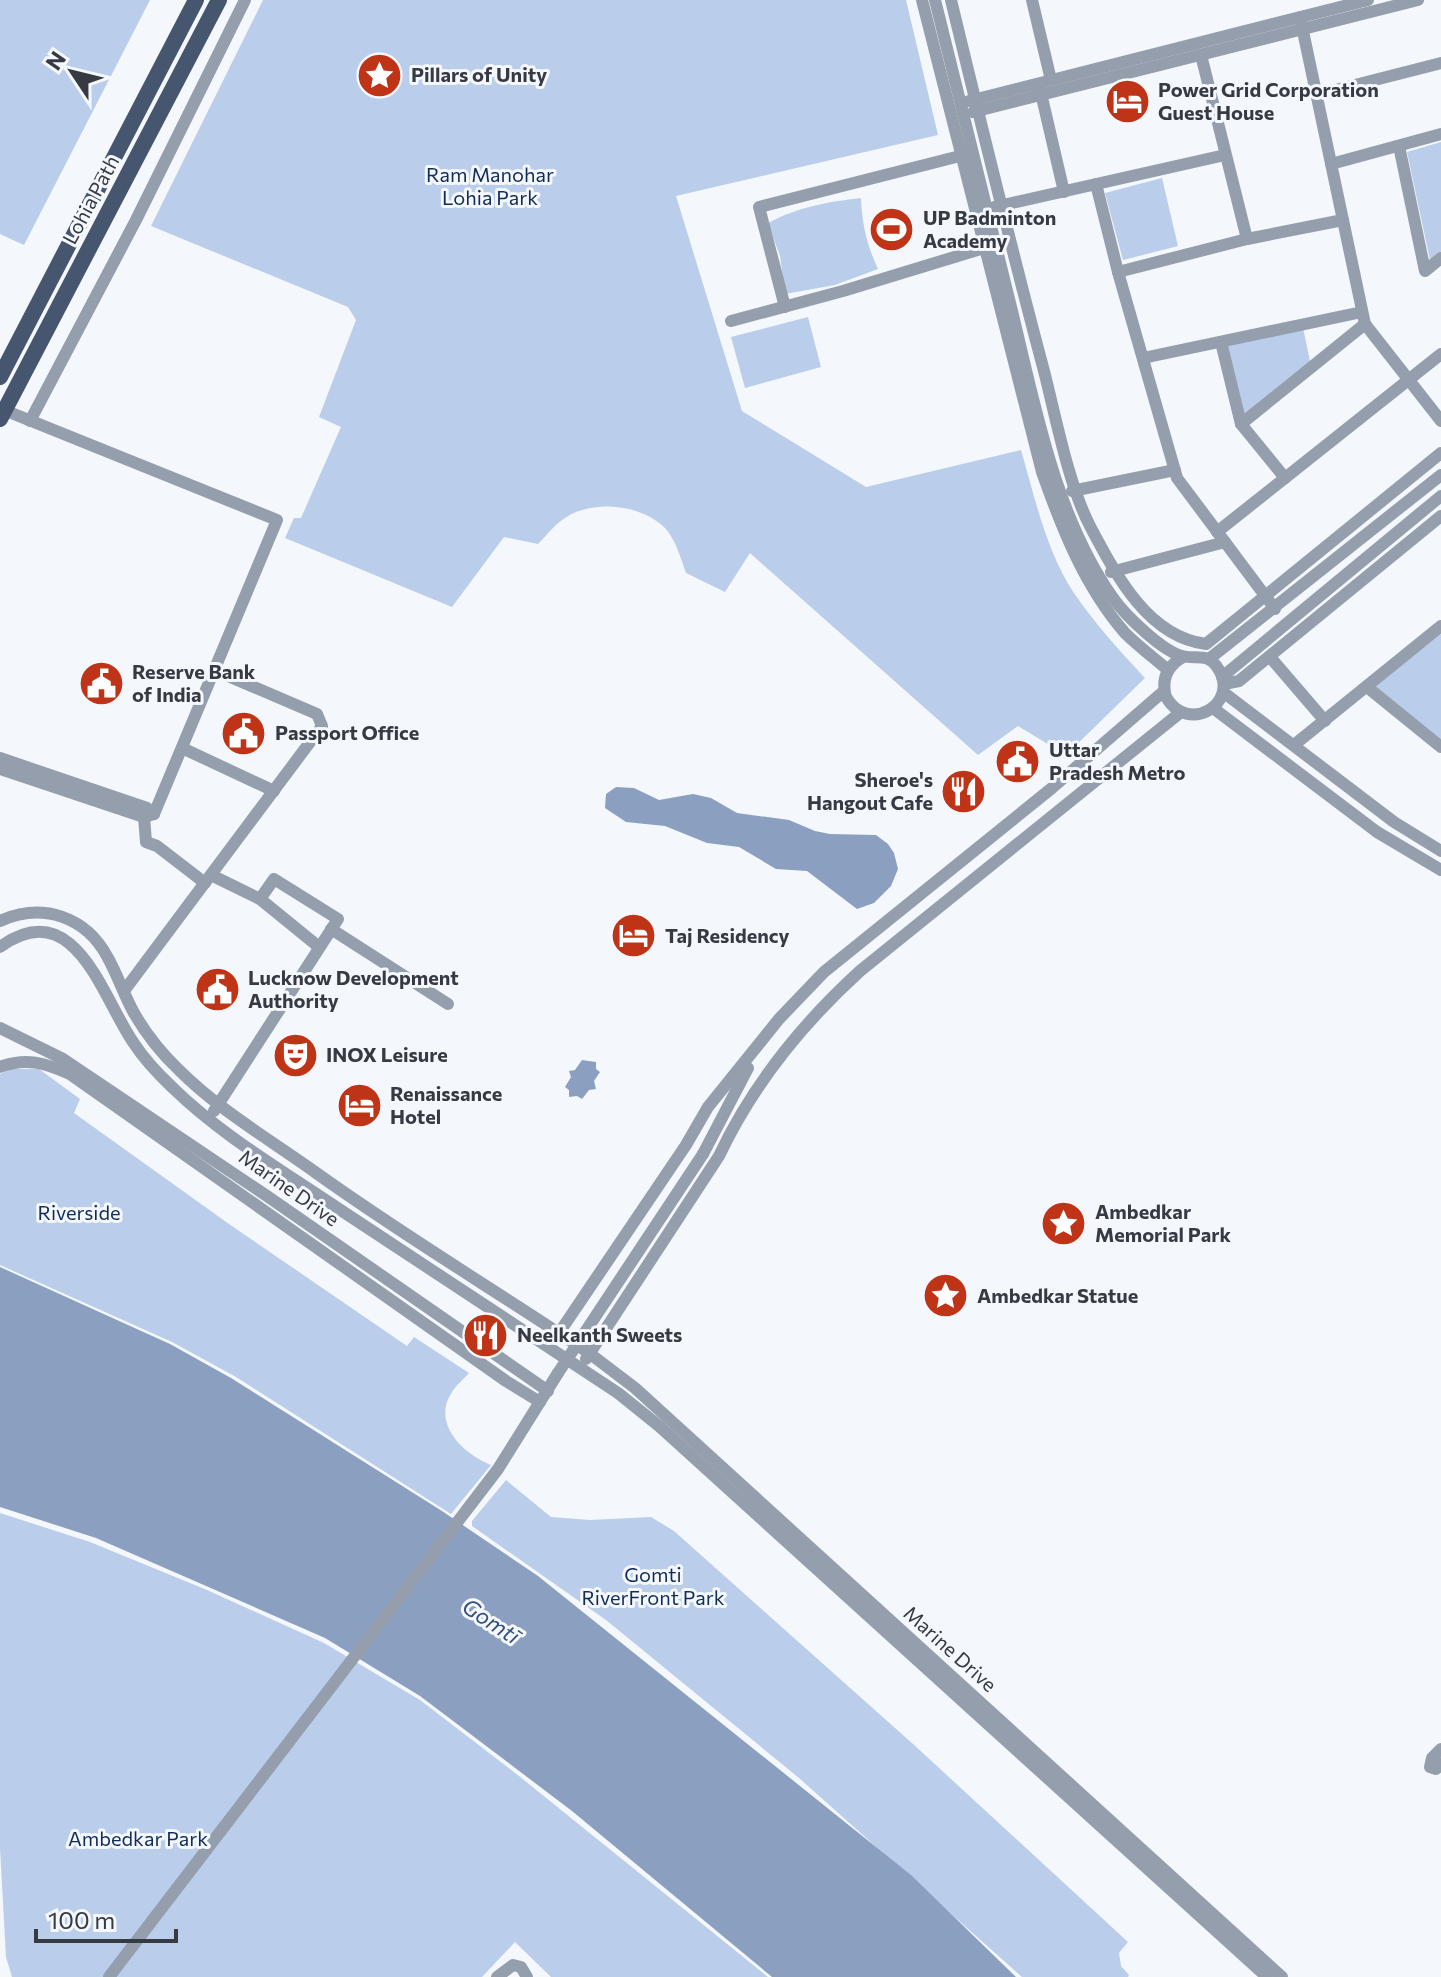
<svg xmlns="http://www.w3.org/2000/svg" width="1441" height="1977" font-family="Commissioner,sans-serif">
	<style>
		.green { fill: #bacdea }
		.water { fill: #8ba0c1 }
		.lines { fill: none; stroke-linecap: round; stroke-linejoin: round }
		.minor { stroke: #959ead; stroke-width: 12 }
		.major { stroke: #46566f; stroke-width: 16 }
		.minor-bridge { stroke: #959ead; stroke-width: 12 }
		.labels { text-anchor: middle; stroke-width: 6; stroke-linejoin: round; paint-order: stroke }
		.poi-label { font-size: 20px; font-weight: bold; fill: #363b43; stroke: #f4f7fc; text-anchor: start }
		.park-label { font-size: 20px; fill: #112c57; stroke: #f4f7fc }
		.street-label { font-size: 20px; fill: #363b43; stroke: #f4f7fc }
		.water-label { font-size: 22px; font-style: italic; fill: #334f7d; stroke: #f4f7fc }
	</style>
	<rect width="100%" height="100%" fill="#f4f7fc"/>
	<g class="green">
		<polygon points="0,0 150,0 24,245 0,234"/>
		<path d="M263 0H906L938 135 676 196 742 411 866 487 1021 450C1035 498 1046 551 1074 593 1095 624 1120 651 1145 678L1066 755 1018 726 978 755 750 553 725 592 686 573C681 559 676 540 665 528 641 504 593 499 565 518 555 524 546 536 538 544L504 537 452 607 285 538 294 518H301L341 427 319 417 356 320 348 307 151 226Z"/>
		<polygon points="1441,142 1441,252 1430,260 1407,152"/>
		<polygon points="1162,178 1178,246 1123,260 1105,193"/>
		<path d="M861 198C862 225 867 245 878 269L835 285 785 294 780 256 768 223C798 207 827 202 861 198Z"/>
		<polygon points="808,317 821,367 745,388 731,337"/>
		<polygon points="1303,328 1310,361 1243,415 1226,346"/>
		<polygon points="1441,634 1441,740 1373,687"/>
		<path d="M10 1069H39L80 1099 74 1113 229 1224 407 1346 414 1337 469 1373C464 1379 456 1385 452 1392 431 1423 463 1454 491 1465L451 1514 236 1377 172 1342 0 1265V1074Z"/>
		<polygon points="506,1480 551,1517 590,1520 651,1517 674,1531 913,1744 1128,1942 1119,1953 1121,1966 1129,1975 1128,1977 1022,1977 799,1778 606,1620 472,1526 472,1521"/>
		<polygon points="0,1513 90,1542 207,1590 324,1643 371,1671 420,1700 519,1776 768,1977 551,1977 515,1942 482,1977 12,1977 6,1957 0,1848"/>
	</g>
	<g class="water">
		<polygon points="616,787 634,788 659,800 693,794 711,798 737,813 789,820 815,831 830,834 876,835 888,844 894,853 898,869 891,886 874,903 857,909 807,871 776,869 739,847 707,843 665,826 626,822 605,808 606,794"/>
		<polygon points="582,1060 596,1062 596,1069 600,1072 594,1081 596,1089 589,1090 582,1099 577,1096 569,1097 569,1090 565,1087 571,1077 569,1071 575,1070"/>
		<polygon points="0,1267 170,1344 231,1378 442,1511 538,1576 911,1875 1016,1977 772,1977 572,1811 420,1696 325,1638 96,1538 0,1507"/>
	</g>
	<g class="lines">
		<g class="minor">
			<path d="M922 0 1042 472C1062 529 1085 587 1125 633 1138 646 1154 658 1168 670"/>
			<path d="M935 0C960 102 986 205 1011 307 1035 405 1054 514 1113 598 1125 615 1162 651 1182 656 1196 660 1208 651 1219 670 1239 704 1188 735 1166 697 1161 679 1167 666 1183 657"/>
			<path d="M951 0C981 124 1011 248 1044 371 1056 418 1069 487 1091 528 1116 575 1148 637 1206 644L1441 453"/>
			<polyline points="1032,0 1051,80"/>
			<polyline points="1300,17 1365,324 1441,421"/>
			<polyline points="1201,55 1247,239"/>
			<polyline points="1040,89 1064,192"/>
			<polyline points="1316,95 1441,63"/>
			<polyline points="969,101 1368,0"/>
			<polyline points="973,112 1418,0"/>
			<polyline points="1399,146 1425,271 1441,258"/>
			<polyline points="1331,164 1441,134"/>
			<polyline points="1096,184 1118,272 1177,478 1275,609"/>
			<polyline points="994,207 1225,155"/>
			<polyline points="1118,272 1247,239 1343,220"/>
			<polyline points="785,307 759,207 960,156"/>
			<polyline points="731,321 843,291 984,248"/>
			<polyline points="1221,342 1241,424 1285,478"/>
			<polyline points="1143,358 1362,312"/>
			<polyline points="4,410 277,520 154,814"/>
			<polyline points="30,421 136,220 245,0"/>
			<polyline points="1241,424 1365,324"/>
			<polyline points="1072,491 1175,470"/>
			<polyline points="1217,532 1441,354"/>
			<polyline points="1111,572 1225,542"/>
			<polyline points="1270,657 1325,721"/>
			<polyline points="1209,659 1441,475"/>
			<polyline points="1222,677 1441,496"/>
			<polyline points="1224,684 1239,681 1441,516"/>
			<polyline points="1367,687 1441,747"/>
			<polyline points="1223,692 1394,822 1441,851"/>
			<polyline points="1213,708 1377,832 1441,870"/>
			<polyline points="1294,745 1441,626"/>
			<polyline points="182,748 274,791"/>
			<polyline points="0,758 147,808 154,814"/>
			<polyline points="0,769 144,817 154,814"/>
			<polyline points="144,817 146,842 157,846 205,883"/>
			<polyline points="211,875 260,899 319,947"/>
			<path d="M0 921C42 902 86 916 108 958 118 976 124 995 134 1013 146 1034 161 1053 179 1070 219 1110 269 1139 315 1172 404 1236 498 1292 589 1353L635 1388 1282 1977"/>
			<polyline points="331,929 448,1004"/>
			<path d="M0 947C75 893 102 997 133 1042 144 1059 158 1074 173 1088 221 1135 283 1171 339 1209 432 1271 525 1332 618 1393L659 1426 1267 1977"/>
			<polyline points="124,991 322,726 317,714 214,670"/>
			<polyline points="0,1028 63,1059 267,1196 548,1391"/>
			<path d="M0 1067C26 1057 45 1063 70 1074L506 1381 540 1402"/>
			<polyline points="214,1111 338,919 274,879 260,899"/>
			<polyline points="703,1154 748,1068"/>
			<polyline points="555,1339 686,1145 708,1107 779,1019 824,972 1052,788 1164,691"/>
			<path d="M586 1359 719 1156C752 1086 803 1023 860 971L1181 712"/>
			<polyline points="1441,1749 1432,1758 1430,1767 1436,1769 1441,1764"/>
			<polyline points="109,1977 498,1469 558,1373"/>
			<polyline points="497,1977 513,1965 521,1967 527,1977"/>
		</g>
		<g class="major">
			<polyline points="0,377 196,0"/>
			<polyline points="0,419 219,0"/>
		</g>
		<polyline class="minor-bridge" points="558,1373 703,1154"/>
	</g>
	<defs>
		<symbol id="sight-disc" viewBox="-11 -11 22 22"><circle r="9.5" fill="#bf3417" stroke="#f4f7fc"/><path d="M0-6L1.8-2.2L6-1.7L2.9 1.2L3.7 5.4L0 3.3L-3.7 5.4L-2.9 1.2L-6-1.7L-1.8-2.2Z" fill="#fff"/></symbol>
		<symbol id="hotel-disc" viewBox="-11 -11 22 22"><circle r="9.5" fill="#bf3417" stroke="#f4f7fc"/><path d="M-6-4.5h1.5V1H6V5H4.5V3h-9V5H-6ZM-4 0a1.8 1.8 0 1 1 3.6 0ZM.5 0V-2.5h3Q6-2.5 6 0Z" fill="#fff"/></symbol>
		<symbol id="stadium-disc" viewBox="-11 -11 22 22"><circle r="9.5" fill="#bf3417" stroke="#f4f7fc"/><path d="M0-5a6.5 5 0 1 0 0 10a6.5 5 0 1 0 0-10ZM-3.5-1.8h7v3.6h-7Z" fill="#fff"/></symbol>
		<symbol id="civic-disc" viewBox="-11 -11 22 22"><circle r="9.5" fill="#bf3417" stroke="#f4f7fc"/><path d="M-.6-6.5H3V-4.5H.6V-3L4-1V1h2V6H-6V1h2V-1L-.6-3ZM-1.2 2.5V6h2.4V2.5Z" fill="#fff"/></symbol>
		<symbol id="restaurant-disc" viewBox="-11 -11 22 22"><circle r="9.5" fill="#bf3417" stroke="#f4f7fc"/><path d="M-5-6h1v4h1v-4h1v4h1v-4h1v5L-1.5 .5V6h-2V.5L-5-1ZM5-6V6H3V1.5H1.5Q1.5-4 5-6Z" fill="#fff"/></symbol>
		<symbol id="theatre-disc" viewBox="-11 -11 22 22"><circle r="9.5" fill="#bf3417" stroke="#f4f7fc"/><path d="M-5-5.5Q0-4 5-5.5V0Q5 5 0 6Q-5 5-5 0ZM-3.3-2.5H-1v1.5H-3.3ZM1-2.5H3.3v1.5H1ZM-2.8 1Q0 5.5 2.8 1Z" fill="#fff"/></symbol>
	</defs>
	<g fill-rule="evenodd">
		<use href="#sight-disc" x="354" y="50" width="51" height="51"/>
		<use href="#hotel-disc" x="1102" y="76" width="51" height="51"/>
		<use href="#stadium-disc" x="866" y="204" width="51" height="51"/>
		<use href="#civic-disc" x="76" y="658" width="51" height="51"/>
		<use href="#civic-disc" x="218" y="708" width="51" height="51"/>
		<use href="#civic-disc" x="992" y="736" width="51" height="51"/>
		<use href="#restaurant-disc" x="938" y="766" width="51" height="51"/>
		<use href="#hotel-disc" x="608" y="910" width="51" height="51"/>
		<use href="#civic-disc" x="192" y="964" width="51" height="51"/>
		<use href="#theatre-disc" x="270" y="1030" width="51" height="51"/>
		<use href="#hotel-disc" x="334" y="1080" width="51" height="51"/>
		<use href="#sight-disc" x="1038" y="1198" width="51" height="51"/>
		<use href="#sight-disc" x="920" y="1270" width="51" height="51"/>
		<use href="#restaurant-disc" x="460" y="1310" width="51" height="51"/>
	</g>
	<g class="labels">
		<g class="poi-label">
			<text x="411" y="82">Pillars of Unity</text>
			<text x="1158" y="97">Power Grid Corporation<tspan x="1158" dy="23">Guest House</tspan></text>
			<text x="923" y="225">UP Badminton<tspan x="923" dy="23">Academy</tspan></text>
			<text x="132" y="679">Reserve Bank<tspan x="132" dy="23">of India</tspan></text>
			<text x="275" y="740">Passport Office</text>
			<text x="1049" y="757">Uttar<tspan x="1049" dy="23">Pradesh Metro</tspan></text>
			<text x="933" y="787" text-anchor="end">Sheroe's<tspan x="933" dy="23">Hangout Cafe</tspan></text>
			<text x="665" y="943">Taj Residency</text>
			<text x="248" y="985">Lucknow Development<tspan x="248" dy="23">Authority</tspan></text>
			<text x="326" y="1062">INOX Leisure</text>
			<text x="390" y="1101">Renaissance<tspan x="390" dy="23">Hotel</tspan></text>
			<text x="1095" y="1219">Ambedkar<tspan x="1095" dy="23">Memorial Park</tspan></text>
			<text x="977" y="1303">Ambedkar Statue</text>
			<text x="517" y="1342">Neelkanth Sweets</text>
		</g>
		<g class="park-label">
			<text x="490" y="182">Ram Manohar<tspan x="490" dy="23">Lohia Park</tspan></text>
			<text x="79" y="1220">Riverside</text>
			<text x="653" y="1582">Gomti<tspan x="653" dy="23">RiverFront Park</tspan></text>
			<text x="138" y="1846">Ambedkar Park</text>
		</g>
		<g class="street-label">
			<text transform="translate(91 200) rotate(-62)" y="7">Lohia Path</text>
			<text transform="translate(289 1188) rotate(35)" y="7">Marine Drive</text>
			<text transform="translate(950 1649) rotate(42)" y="7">Marine Drive</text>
		</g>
		<g class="water-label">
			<text transform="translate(491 1621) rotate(33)" y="8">Gomtī</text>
		</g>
	</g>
	<g transform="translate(72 72) rotate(305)" stroke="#f4f7fc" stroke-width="6" paint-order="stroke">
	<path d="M0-6L14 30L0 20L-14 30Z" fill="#363b43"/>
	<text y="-12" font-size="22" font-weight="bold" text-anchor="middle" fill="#363b43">N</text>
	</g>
	<path d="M36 1929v12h140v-12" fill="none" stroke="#363b43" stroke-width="4"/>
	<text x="48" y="1929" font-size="24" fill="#363b43" stroke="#f4f7fc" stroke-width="6" paint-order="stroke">100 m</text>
</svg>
